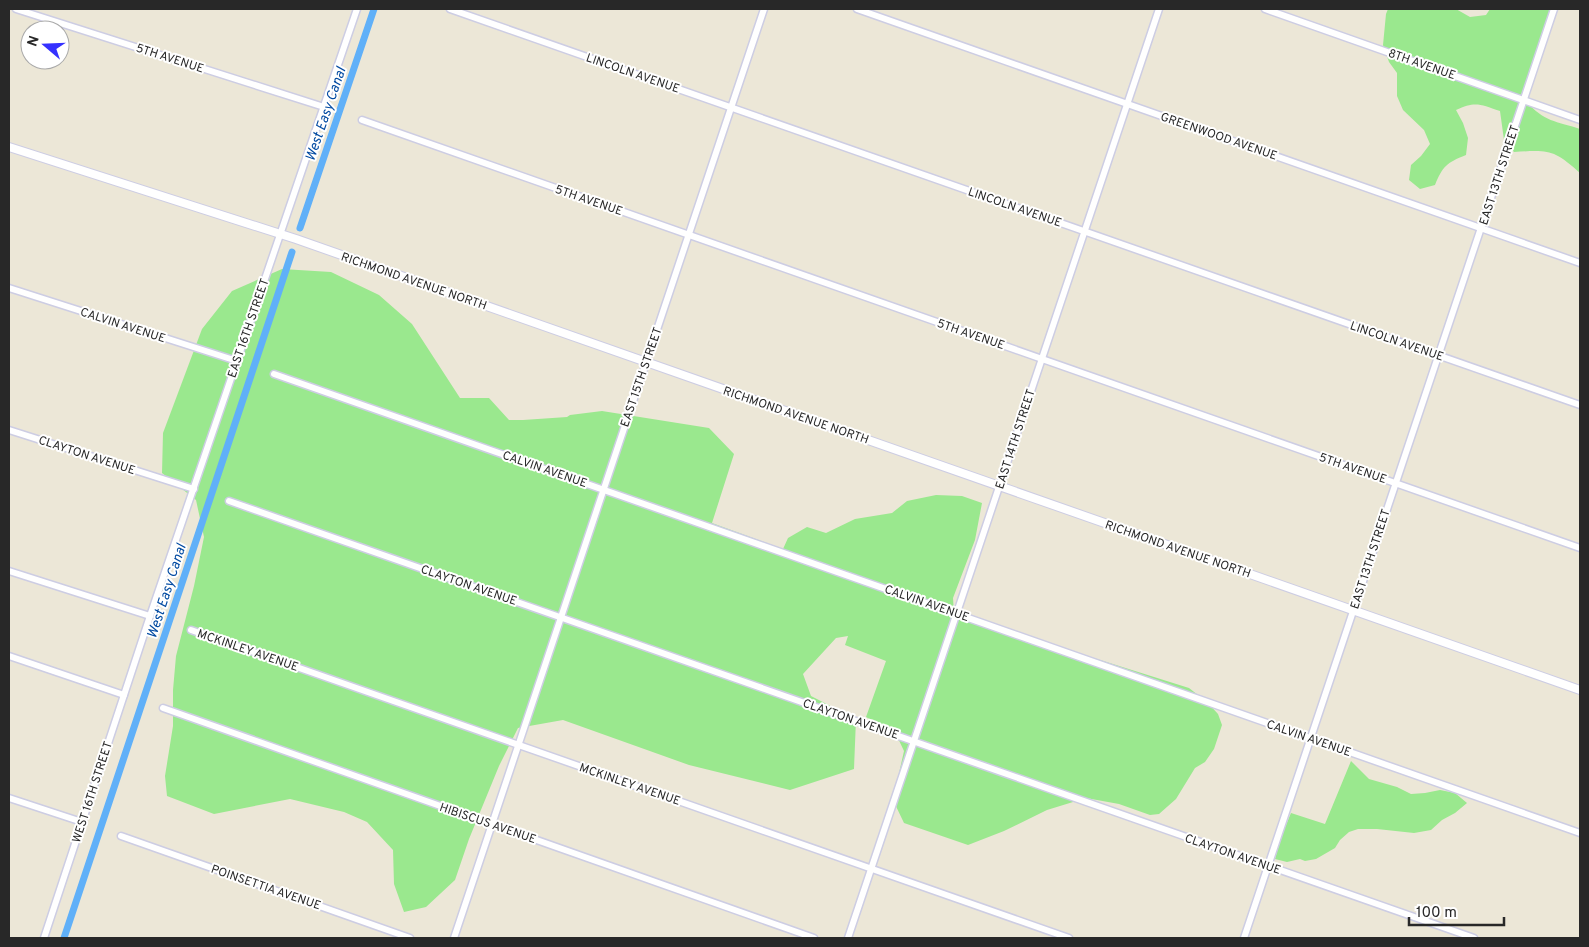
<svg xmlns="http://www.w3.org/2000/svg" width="1589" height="947" font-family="Overpass,sans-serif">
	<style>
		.green { fill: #9ae88e }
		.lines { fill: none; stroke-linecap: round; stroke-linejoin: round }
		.canal { stroke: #60b0f8; stroke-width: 7 }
		.minor-casing { stroke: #cdcde3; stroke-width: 9 }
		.tertiary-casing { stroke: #cdcde3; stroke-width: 10 }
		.minor { stroke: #fff; stroke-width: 6 }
		.tertiary { stroke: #fff; stroke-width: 8 }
		.labels { text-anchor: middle; stroke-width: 4; stroke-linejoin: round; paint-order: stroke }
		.street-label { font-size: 12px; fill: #282828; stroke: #fff }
		.water-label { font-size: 14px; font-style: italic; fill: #024aa1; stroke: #fff }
	</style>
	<rect width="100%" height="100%" fill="#ece7d7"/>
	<g class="green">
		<path d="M1388 9H1456L1470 17 1486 15 1490 9H1555L1526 101C1544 122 1556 121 1580 129V173C1553 149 1549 150 1514 152L1504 140 1500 111C1480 104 1475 101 1456 110L1463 123 1468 138 1466 155C1446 163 1443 166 1435 185L1420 189 1409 180 1411 165 1421 156 1430 144 1424 130 1403 110 1397 96V73L1389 62 1383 45 1386 14Z"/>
		<polygon points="282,269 331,272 379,295 412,324 460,398 489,398 509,420 523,420 567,417 570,415 602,411 709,428 734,454 712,523 783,549 788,538 807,527 826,533 855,519 892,513 907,501 936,495 962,496 982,503 975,540 953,598 954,614 1189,688 1207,702 1218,714 1222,725 1214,749 1205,762 1195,768 1176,799 1159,814 1150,815 1119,804 1086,798 1047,810 1004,831 968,845 904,823 893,800 904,751 895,732 866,717 886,661 845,645 848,636 836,638 803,674 811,696 856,719 854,769 790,790 689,765 563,720 518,728 499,766 469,839 455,880 426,907 404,912 394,884 393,850 367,822 344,812 290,799 214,814 167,796 165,776 173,726 173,690 176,656 194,586 204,537 196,500 162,473 163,433 202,329 232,291"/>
		<polygon points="1351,761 1369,779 1397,787 1411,794 1425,793 1440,790 1455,793 1467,803 1455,813 1442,820 1431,830 1414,833 1377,829 1358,829 1349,832 1340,840 1335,848 1316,859 1305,861 1300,859 1287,862 1275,859 1281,837 1291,813 1325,824"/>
	</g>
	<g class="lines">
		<g class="canal">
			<polyline points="300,228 374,9"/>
			<polyline points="64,938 292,252"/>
		</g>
		<defs>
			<g id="minor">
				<polyline points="16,9 324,107"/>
				<polyline points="450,9 1580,405"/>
				<polyline points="857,9 1580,263"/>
				<polyline points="1265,9 1580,120"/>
				<polyline points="362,120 1580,548"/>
				<polyline points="9,288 237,361"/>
				<polyline points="274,374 1580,833"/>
				<polyline points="9,430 194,489"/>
				<polyline points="229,501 1474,938"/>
				<polyline points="9,571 150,616"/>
				<polyline points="191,630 1069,938"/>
				<polyline points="9,656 124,695"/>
				<polyline points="163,708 814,938"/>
				<polyline points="9,798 82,822"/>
				<polyline points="121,836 410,938"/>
				<polyline points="44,938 150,616 357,9"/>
				<polyline points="454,938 764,9"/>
				<polyline points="848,938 1159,9"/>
				<polyline points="1244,938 1554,9"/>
			</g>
			<polyline id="tertiary" points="9,147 296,239 1580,690"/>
		</defs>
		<use href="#minor" class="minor-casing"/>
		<use href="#tertiary" class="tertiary-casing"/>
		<use href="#minor" class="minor"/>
		<use href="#tertiary" class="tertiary"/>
	</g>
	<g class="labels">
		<g class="street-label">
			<text transform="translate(170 58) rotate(18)" y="4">5TH AVENUE</text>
			<text transform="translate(1422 64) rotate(19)" y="4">8TH AVENUE</text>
			<text transform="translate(633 73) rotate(19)" y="4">LINCOLN AVENUE</text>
			<text transform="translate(1219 136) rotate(19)" y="4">GREENWOOD AVENUE</text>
			<text transform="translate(1499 175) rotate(-72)" y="4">EAST 13TH STREET</text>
			<text transform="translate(589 200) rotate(19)" y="4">5TH AVENUE</text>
			<text transform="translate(1015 207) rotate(19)" y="4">LINCOLN AVENUE</text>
			<text transform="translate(414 281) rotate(19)" y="4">RICHMOND AVENUE NORTH</text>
			<text transform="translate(123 325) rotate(18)" y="4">CALVIN AVENUE</text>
			<text transform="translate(248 328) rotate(-71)" y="4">EAST 16TH STREET</text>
			<text transform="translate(971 334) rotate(19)" y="4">5TH AVENUE</text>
			<text transform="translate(1397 341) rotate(19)" y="4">LINCOLN AVENUE</text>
			<text transform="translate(641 377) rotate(-71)" y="4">EAST 15TH STREET</text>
			<text transform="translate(796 415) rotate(19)" y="4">RICHMOND AVENUE NORTH</text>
			<text transform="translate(1015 439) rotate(-72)" y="4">EAST 14TH STREET</text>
			<text transform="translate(87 455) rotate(18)" y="4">CLAYTON AVENUE</text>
			<text transform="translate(1353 468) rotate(19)" y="4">5TH AVENUE</text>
			<text transform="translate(545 469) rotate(19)" y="4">CALVIN AVENUE</text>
			<text transform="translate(1178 549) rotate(19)" y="4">RICHMOND AVENUE NORTH</text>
			<text transform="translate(1370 559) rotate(-72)" y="4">EAST 13TH STREET</text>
			<text transform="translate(469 585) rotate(19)" y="4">CLAYTON AVENUE</text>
			<text transform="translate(927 603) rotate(19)" y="4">CALVIN AVENUE</text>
			<text transform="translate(248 650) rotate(19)" y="4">MCKINLEY AVENUE</text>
			<text transform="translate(851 719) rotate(19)" y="4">CLAYTON AVENUE</text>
			<text transform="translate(1309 738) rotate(19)" y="4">CALVIN AVENUE</text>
			<text transform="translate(630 784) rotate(19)" y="4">MCKINLEY AVENUE</text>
			<text transform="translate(92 792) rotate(-72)" y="4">WEST 16TH STREET</text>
			<text transform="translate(488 823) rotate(19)" y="4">HIBISCUS AVENUE</text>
			<text transform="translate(1233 854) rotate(19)" y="4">CLAYTON AVENUE</text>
			<text transform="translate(266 887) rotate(19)" y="4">POINSETTIA AVENUE</text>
		</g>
		<g class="water-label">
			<text transform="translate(325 114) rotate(-71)" y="5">West Easy Canal</text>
			<text transform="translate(166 591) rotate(-72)" y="5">West Easy Canal</text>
		</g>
	</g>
	<rect width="1589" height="947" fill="none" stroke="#282828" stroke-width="20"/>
	<g transform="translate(45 45) rotate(289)"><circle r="24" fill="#ffffff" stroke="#a9a9a9"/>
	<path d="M0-4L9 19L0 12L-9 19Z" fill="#3531ff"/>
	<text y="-8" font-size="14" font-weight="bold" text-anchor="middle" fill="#282828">N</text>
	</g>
	<path d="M1409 917v8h95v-8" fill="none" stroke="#282828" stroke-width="2.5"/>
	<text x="1416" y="917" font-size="15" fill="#282828" stroke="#ffffff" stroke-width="4" paint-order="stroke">100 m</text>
</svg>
